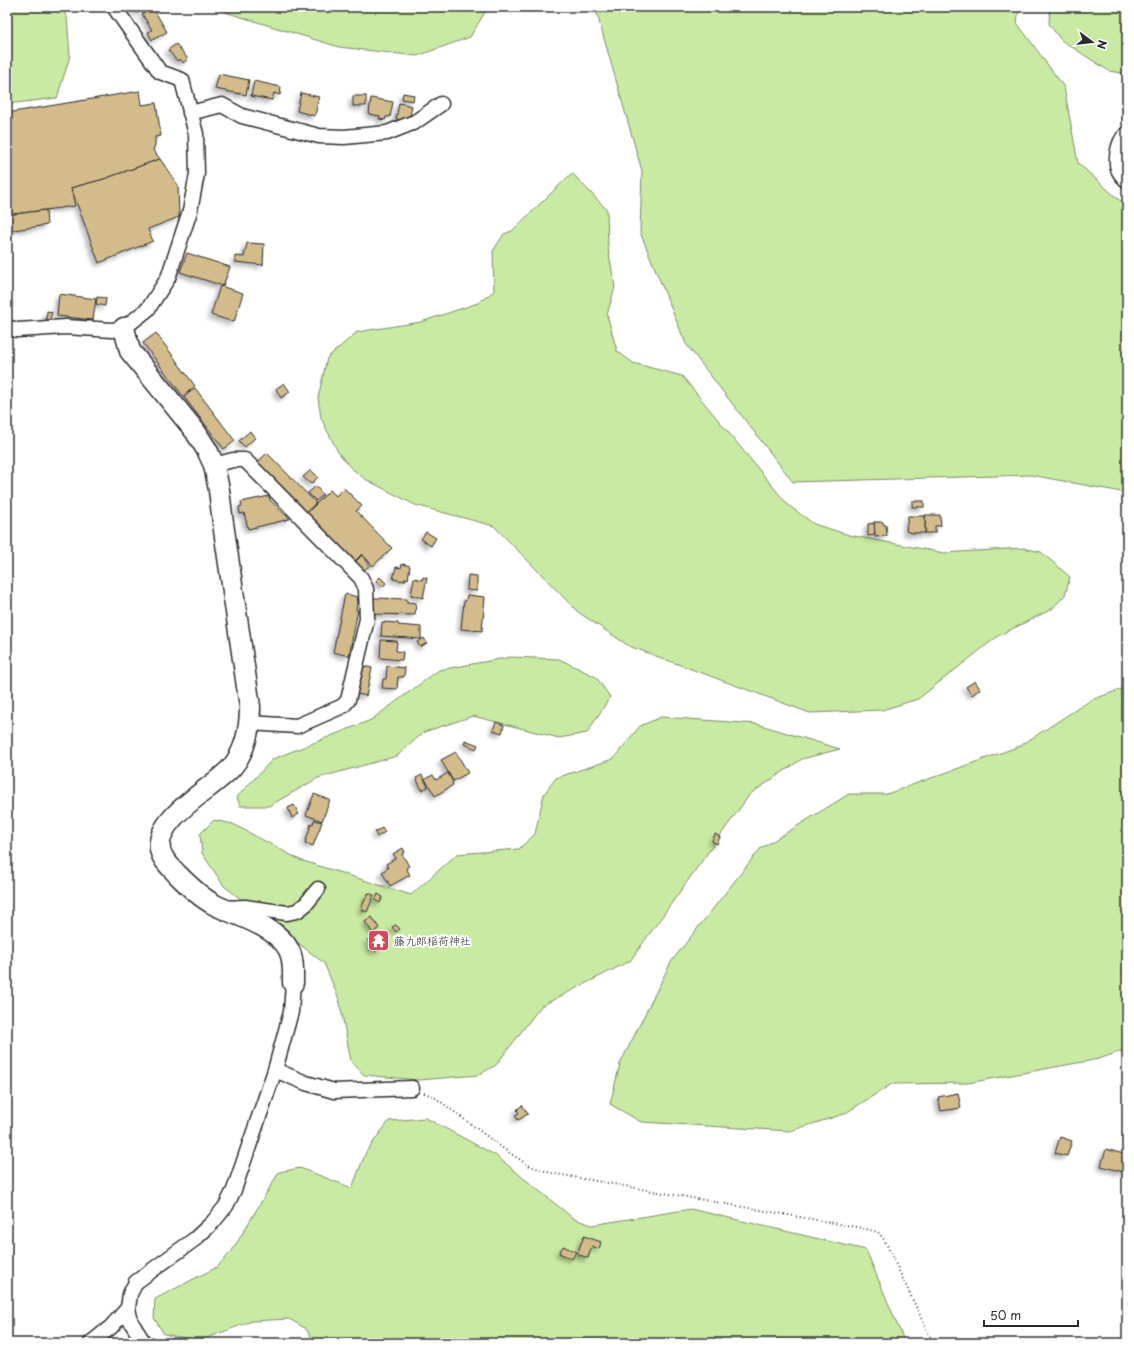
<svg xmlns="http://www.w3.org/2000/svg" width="1134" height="1350" font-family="'Playpen Sans','Klee One',sans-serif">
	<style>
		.green { fill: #c9eaa3; stroke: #7a8a67 }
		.building { fill: #d4bb8b; stroke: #2b2b2b; filter: url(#shadow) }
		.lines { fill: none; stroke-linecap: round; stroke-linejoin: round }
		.street-casing { stroke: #2b2b2b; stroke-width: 17 }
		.secondary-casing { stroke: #2b2b2b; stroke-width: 23 }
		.path { stroke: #2b2b2b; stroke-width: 2; stroke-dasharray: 1 3; stroke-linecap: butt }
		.street { stroke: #fff; stroke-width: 14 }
		.secondary { stroke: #fff; stroke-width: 20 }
		.labels { text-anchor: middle; stroke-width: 4; stroke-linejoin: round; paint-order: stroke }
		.poi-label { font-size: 11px; fill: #2b2b2b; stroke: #fff; text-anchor: start }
	</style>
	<defs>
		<filter id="shadow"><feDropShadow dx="-3.5" dy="3.5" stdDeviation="2" flood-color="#0004"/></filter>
	</defs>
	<rect width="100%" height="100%" fill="#fff"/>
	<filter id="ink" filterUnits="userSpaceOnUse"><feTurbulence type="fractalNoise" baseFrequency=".025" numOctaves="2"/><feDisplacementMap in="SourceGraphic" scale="8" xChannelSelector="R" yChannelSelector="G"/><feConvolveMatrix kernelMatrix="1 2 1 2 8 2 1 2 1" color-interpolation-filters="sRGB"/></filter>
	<g filter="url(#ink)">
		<g class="green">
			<polygon points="7,7 61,7 67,17 70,56 57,98 7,104"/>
			<polygon points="218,7 488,7 470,37 417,56 339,47 228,13"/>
			<polygon points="595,7 1019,7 1017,23 1064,87 1078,163 1127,207 1127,493 1031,475 793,482 686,344 640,232 642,171"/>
			<polygon points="1050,7 1127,7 1127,74 1109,71 1061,40 1049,24"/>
			<polygon points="572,173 607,210 608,248 615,287 607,315 617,351 633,363 682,376 788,505 814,524 849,535 944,553 1023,548 1041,552 1070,577 1065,595 1052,609 998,636 918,699 882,710 810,713 629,646 578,612 494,526 415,505 365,479 350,467 338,452 321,418 318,398 327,358 357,332 421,322 478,303 494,291 493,251 504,234 512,231"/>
			<polygon points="511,657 559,659 596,677 610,697 587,733 559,738 473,716 424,732 397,756 318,778 269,806 240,806 237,797 273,759 371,720 439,670"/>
			<polygon points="1127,684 1127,1049 1099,1059 968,1083 892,1084 844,1114 790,1131 641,1122 610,1104 620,1064 671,962 760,849 849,794 887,794 1020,746 1091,700 1122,689"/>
			<polygon points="661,717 757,724 840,749 802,759 750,794 630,961 541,1006 496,1065 478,1075 419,1080 364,1075 351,1061 339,999 324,963 224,886 202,853 200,834 214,820 233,824 300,860 411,895 457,854 519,849 535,834 544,794 556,778 613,759 640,726"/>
			<polygon points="426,1118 495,1155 574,1219 592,1225 691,1209 866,1250 905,1343 316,1343 305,1328 289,1319 252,1321 199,1341 164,1334 154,1318 155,1299 217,1267 232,1251 279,1172 300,1168 352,1188 366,1152 389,1121"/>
		</g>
		<g class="building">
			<polygon points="131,7 147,7 137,13 135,9 133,10"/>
			<polygon points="153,8 167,32 152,40 148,32 152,30 142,14"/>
			<polygon points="176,44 188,59 183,63 180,59 177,61 168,50"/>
			<polygon points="219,74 249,80 246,95 215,89"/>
			<polygon points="254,81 281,87 280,95 274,93 272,100 251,96"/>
			<polygon points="140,91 142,105 156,103 161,136 155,137 155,145 153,150 160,159 104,179 71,188 75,206 7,215 7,113"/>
			<polygon points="301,93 319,97 315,116 297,111"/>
			<polygon points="403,93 414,95 413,101 402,99"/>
			<rect x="353" y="96" width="13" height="10"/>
			<polygon points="371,98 393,102 390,117 386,117 385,120 379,119 380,116 369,114"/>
			<polygon points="399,103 412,106 409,121 396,119"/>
			<polygon points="160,159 178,185 179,217 148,229 153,241 99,263 71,188 104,179"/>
			<polygon points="46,210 47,225 7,231 7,215"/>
			<polygon points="247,243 264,244 263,265 235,262 235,256 244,257"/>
			<polygon points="187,253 230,267 223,286 180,272"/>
			<polygon points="220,286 243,293 234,322 211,315"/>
			<polygon points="59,294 96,299 93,320 57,316"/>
			<polygon points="97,297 106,298 105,306 96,304"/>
			<polygon points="47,311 52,312 50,320 46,319"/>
			<polygon points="156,333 195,386 183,396 143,343"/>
			<polygon points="284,383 290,392 281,398 276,389"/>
			<polygon points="195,388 235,441 224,449 184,397"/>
			<polygon points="250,431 255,438 245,447 239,441"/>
			<polygon points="267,453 316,503 303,515 254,466"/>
			<polygon points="311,470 318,477 311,484 303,477"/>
			<polygon points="316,486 323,495 316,501 308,493"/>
			<polygon points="344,488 362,506 356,511 392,548 373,566 362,554 354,562 307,513 330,490 336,496"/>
			<polygon points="269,496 270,500 290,519 248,529 244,513 240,514 239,507 242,506 241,502"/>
			<rect x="912" y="501" width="12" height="6"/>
			<polygon points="925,515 940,515 941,526 935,526 935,533 925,533"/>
			<polygon points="908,516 925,516 925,533 912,533 906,531"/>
			<polygon points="874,522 883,522 884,525 886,525 887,536 875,537"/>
			<polygon points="874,523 875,535 868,536 868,524"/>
			<polygon points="426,532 436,538 431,546 421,539"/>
			<polygon points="362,555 370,565 363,571 355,562"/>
			<polygon points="402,564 410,566 408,579 405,578 405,581 393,579 396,567 401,568"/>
			<polygon points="468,575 477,576 477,591 467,590"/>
			<polygon points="380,577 386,583 383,587 376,581"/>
			<polygon points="423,577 427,578 423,598 411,595 414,578 422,580"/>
			<polygon points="345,594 358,597 356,610 358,610 349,656 333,652"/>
			<polygon points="467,595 485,597 482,631 461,629 464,601 466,601"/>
			<polygon points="374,598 407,599 407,602 416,603 415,615 373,614"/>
			<polygon points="382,622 398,623 398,625 421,627 421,639 381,636"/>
			<polygon points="424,638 427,643 420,647 417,642"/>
			<polygon points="381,640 397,641 396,651 403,652 402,660 380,658"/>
			<polygon points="363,666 372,668 366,696 354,693"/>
			<polygon points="387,666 405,668 404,677 398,677 397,689 382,688 383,679 386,679"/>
			<polygon points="975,681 980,689 972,695 966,687"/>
			<polygon points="496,722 504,725 502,733 493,730"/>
			<polygon points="465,740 478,745 476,749 464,744"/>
			<polygon points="456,752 468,773 453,781 441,760"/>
			<polygon points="448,773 453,782 452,782 453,785 435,796 425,779 433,775 436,780"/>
			<polygon points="422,775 428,787 422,790 416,778"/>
			<polygon points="314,794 330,800 322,821 306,815"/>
			<polygon points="294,805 299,814 292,818 288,808"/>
			<polygon points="314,820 322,822 313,846 305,843 311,824 313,824"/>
			<polygon points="382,828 385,832 377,837 375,832"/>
			<polygon points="715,834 720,837 717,844 712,841"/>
			<polygon points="403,848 405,852 402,854 409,866 406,868 410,875 390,886 382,872 388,868 386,864 396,858 393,854"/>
			<polygon points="368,893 374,895 367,912 361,909"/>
			<polygon points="378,894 383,897 380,903 375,900"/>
			<polygon points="372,917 379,928 373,933 365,922"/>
			<polygon points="396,925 400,929 396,932 392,927"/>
			<polygon points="384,934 387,940 382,943 384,947 375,952 373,949 371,950 368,944 369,943 367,940 376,935 378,937"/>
			<polygon points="958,1093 961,1108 941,1111 938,1097"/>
			<polygon points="522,1105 528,1114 518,1120 515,1115 519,1113 517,1110"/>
			<polygon points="1060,1137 1072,1141 1067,1156 1055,1153"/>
			<polygon points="1106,1149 1127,1155 1127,1173 1101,1166"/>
			<polygon points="584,1236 601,1242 599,1249 592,1246 588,1258 577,1254"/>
			<polygon points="563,1246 576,1252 572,1259 559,1253"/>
		</g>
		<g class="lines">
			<defs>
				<g id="street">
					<polyline points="190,113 222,105 242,116 319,136 344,137 387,133 415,122 441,104"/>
					<path d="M1127 134C1119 138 1116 156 1117 164 1117 171 1123 177 1127 181"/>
					<polyline points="7,327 17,330 66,327 112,330 124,328 148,309 168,278 190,211 197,174 196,134 182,80 160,72 114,7"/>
					<polyline points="214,465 233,460 245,460 361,578 366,589 367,619 348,700 343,706 297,726 250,723"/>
					<polyline points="225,908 245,907 287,913 297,911 306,904 318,889"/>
					<polyline points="275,1070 306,1083 334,1091 412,1088"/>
					<polyline points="91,1343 111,1327 128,1308"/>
					<polyline points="144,1343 131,1322 128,1308 130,1294 136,1282 195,1239 213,1222 226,1206 234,1190 275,1070 291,1012 293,983"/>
				</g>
				<path id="secondary" d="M124 328 130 351 195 431 207 450 214 465 219 490 223 523 250 707C250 729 246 750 232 767 214 788 155 817 160 849 162 860 170 866 177 874 188 885 201 898 215 905 237 916 277 926 289 950 294 960 293 972 293 983"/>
			</defs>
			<use href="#street" class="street-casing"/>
			<use href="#secondary" class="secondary-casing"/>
			<polyline class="path" points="424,1093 433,1096 508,1152 530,1166 551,1173 862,1228 878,1232 885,1241 933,1343"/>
			<use href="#street" class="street"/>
			<use href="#secondary" class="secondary"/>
		</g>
	</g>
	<defs>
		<symbol id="temple-square" viewBox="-11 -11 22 22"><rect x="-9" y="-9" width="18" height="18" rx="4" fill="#d1495b" stroke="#fff"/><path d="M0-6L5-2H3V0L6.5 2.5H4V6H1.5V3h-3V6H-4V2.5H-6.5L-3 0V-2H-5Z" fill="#fff"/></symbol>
	</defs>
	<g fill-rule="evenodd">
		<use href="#temple-square" x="366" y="928" width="25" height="25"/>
	</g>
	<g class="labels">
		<g class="poi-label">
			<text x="394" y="945">藤九郎稲荷神社</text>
		</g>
	</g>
	<rect width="1134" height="1350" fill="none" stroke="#fff" stroke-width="24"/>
	<rect x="12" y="12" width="1110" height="1326" fill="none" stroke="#2b2b2b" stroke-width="1.5" filter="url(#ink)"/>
	<g transform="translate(1092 42) rotate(105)" stroke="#ffffff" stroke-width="3" paint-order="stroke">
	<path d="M0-3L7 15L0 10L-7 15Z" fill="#2b2b2b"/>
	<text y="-6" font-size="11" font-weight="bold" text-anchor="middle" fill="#2b2b2b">N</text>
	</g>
	<path d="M984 1320v6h94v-6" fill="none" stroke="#2b2b2b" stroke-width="2"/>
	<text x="990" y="1320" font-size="12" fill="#2b2b2b" stroke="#ffffff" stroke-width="3" paint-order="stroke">50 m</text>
</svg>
